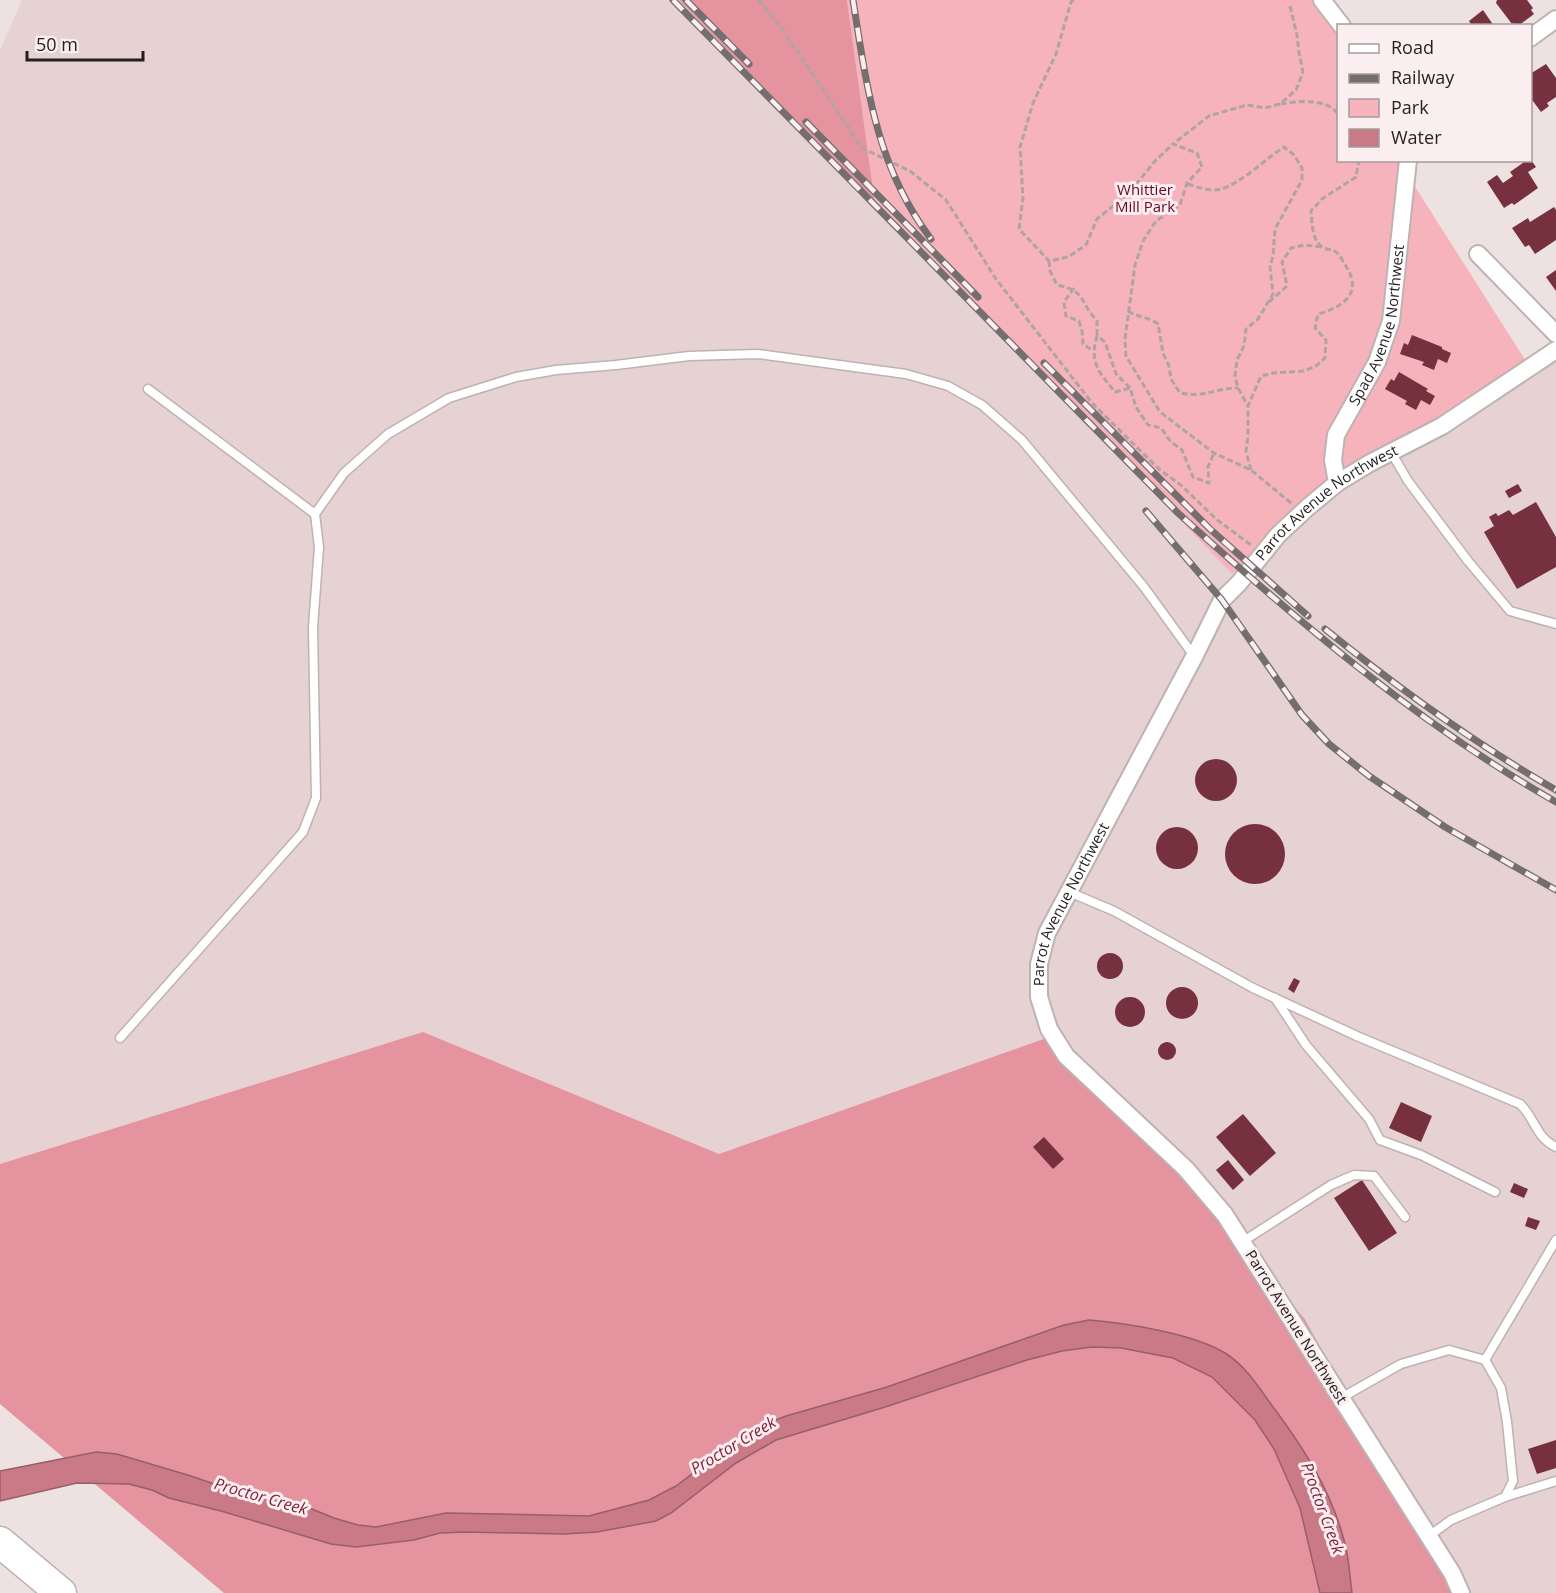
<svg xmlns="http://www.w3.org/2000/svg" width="1556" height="1593" font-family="'Open Sans',sans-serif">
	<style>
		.built { fill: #e6d1d3 }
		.green { fill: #f7b3bc }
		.forest { fill: #e4939f }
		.water { fill: #c97a86; stroke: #975f67; stroke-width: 1.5 }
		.building { fill: #76303e }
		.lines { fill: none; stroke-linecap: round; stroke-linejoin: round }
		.service-casing { stroke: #beb2b3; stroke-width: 11 }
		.minor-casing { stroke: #beb2b3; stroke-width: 20 }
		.motorway-casing { stroke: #beb2b3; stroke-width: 33 }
		.path { stroke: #aea4a4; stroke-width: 3; stroke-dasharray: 6 3; stroke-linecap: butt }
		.service { stroke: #fff; stroke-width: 8 }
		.minor { stroke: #fff; stroke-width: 16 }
		.motorway { stroke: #fff; stroke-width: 30 }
		.rail-casing { stroke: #756e6e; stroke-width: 7 }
		.rail { stroke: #fbeef0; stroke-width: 4.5; stroke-dasharray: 14; stroke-linecap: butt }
		.labels { text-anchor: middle; stroke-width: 6; stroke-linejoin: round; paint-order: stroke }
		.park-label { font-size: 15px; fill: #6a0628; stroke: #fbeef0 }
		.street-label { font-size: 15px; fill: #231f1f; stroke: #fbeef0 }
		.water-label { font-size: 16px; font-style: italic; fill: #7c1d36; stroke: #fbeef0 }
	</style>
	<rect width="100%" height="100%" fill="#eee1e2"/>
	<polygon class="built" points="22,0 679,0 1232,574 1340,483 1556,348 1556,1593 1459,1593 1304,1318 1055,1035 719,1154 423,1032 0,1164 0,50"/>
	<polygon class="green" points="847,0 1327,0 1338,26 1338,160 1408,161 1407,174 1529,366 1340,483 1232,574 875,203"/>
	<g class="forest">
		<polygon points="679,0 847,0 875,203"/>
		<polygon points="423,1032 719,1154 1055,1035 1304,1318 1459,1593 224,1593 0,1404 0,1164"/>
	</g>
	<path class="water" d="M1089 1320C1127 1323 1194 1334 1225 1353 1243 1364 1256 1383 1268 1400 1302 1445 1333 1492 1346 1548 1349 1562 1350 1578 1352 1593H1320L1300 1508 1274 1449 1255 1420 1212 1377 1173 1358 1121 1348 1092 1347 1062 1351 1027 1360 882 1408 776 1440 736 1463 671 1513 656 1521 597 1532 564 1534 466 1532 440 1533 414 1540 356 1547 331 1544 221 1511 169 1498 152 1490 129 1484 77 1483 0 1501V1471L96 1452 117 1454 191 1476 217 1485 292 1501 334 1518 358 1525 376 1527 446 1513 589 1516 649 1500 676 1486 734 1442 765 1424 786 1416 887 1387 1064 1325Z"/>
	<g class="building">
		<polygon points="1497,0 1527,0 1533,8 1531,10 1534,14 1518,26 1515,26 1513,23 1512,24 1496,3"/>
		<polygon points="1483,10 1494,26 1469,26 1471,24 1469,21"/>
		<polygon points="1546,64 1556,78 1556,97 1547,103 1549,106 1541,112 1530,97 1530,74"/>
		<polygon points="1527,160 1531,160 1536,167 1528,172 1538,188 1514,205 1512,203 1504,208 1487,182 1497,175 1503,183 1513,176 1510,172"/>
		<polygon points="1554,207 1556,210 1556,240 1535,254 1529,245 1525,247 1512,228 1528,218 1530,222"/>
		<polygon points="1556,270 1556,291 1546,277"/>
		<polygon points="1412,335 1442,347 1442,349 1451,353 1447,363 1438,359 1434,370 1422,365 1424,362 1400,354 1404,343 1408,345"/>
		<polygon points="1399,372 1428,389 1426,391 1435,396 1430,405 1421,400 1416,410 1405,404 1407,401 1385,389 1391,379 1394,381"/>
		<polygon points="1518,484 1522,491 1509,498 1505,491"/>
		<polygon points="1536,502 1556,537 1556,567 1517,589 1484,532 1494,526 1489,517 1496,513 1498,516 1509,510 1513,515"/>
		<circle cx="1216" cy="780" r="21"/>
		<circle cx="1255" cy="854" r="30"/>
		<circle cx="1177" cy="848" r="21"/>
		<circle cx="1110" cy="966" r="13"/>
		<polygon points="1294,978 1300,981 1294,993 1288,989"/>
		<circle cx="1182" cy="1003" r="16"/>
		<circle cx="1130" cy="1012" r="15"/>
		<circle cx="1167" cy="1051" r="9"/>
		<polygon points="1401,1102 1432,1116 1421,1142 1389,1128"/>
		<polygon points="1243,1114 1276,1153 1250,1176 1216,1137"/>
		<polygon points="1044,1137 1064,1159 1053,1169 1033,1147"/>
		<polygon points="1228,1160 1244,1180 1233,1190 1216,1170"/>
		<polygon points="1362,1180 1397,1233 1369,1251 1334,1198"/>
		<polygon points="1514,1183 1528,1189 1524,1198 1510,1192"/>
		<polygon points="1528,1217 1540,1221 1536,1230 1525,1226"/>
		<polygon points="1556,1440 1556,1468 1537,1474 1528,1449"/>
	</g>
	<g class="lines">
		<defs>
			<g id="service">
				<polyline points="148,389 315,514"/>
				<polyline points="1391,452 1408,481 1468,561 1510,611 1556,624"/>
				<path d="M1069 892 1114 911 1253 988 1359 1037 1520 1104C1535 1118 1536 1138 1556 1147"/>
				<polyline points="1275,998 1306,1045 1369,1119 1380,1140 1421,1155 1495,1192"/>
				<polyline points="120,1038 303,832 316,798 313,627 319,547 315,514 344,473 388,434 449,398 516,377 556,370 616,365 689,356 758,354 906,374 948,386 982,405 1022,440 1144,587 1194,656"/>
				<polyline points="1242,1242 1331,1185 1354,1175 1374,1176 1405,1217"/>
				<polyline points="1485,1360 1556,1240"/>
				<polyline points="1341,1398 1401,1364 1449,1350 1485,1360 1501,1388 1507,1422 1513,1481 1505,1497 1451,1520 1429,1536"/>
				<polyline points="1505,1497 1556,1481"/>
			</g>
			<g id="minor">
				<polyline points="1322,0 1342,26"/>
				<polyline points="1530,38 1556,19"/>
				<polyline points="1478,254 1556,334"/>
				<path id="s1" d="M1337 483 1333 460 1336 435 1377 362 1391 321 1408 160"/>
				<path id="s2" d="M1461 1593 1452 1573 1225 1215 1186 1169 1066 1056 1049 1029 1039 997V964L1047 933 1194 657 1222 600 1239 583 1278 535 1307 508 1337 483 1370 463 1442 426 1556 350"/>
			</g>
			<polyline id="motorway" points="0,1542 61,1593"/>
		</defs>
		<use href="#service" class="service-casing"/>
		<use href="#minor" class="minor-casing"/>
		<use href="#motorway" class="motorway-casing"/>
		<g class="path">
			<polyline points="758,0 781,27 862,148 910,171 946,200 996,279 1092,403 1160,470 1181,485 1216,519 1251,545"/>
			<polyline points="1074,0 1071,2 1056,54 1033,103 1020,147 1023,198 1019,229 1049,261 1068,257 1086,245 1097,219 1129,193 1155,161 1173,144"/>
			<polyline points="1290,6 1297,35 1299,53 1303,72 1296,90 1280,104 1265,108 1247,105 1209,116 1173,144 1197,153 1202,167 1187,183 1180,205 1156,221 1143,241 1135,265 1125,339 1126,356 1160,412 1214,453 1251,470 1291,503"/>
			<path d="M1281 104C1299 101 1327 98 1338 114"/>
			<path d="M1188 184C1196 187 1212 192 1221 189 1242 183 1265 159 1284 147L1294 155 1302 168V180L1275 229 1273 256 1270 267 1273 294 1258 319 1246 329 1244 346 1237 360 1235 376 1238 388 1248 406"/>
			<path d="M1049 261 1050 271 1057 285C1087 291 1079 302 1097 321V336"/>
			<polyline points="1074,288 1064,302 1066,316 1079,321 1082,331 1083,344 1092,350"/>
			<polyline points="1269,302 1287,286 1282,262 1291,248 1305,245 1322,247"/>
			<path d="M1128 311C1139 318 1147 316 1158 324L1163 353 1169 366 1171 379 1180 393C1206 398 1215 388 1238 388"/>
			<path d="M1130 388 1116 374 1105 342 1097 336C1089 363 1099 372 1115 392L1130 388 1136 407 1148 425 1161 428 1171 442 1182 450 1193 477 1209 483 1208 467 1214 453"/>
			<path d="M1251 470 1246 451 1248 436V406L1261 376 1273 373 1304 371 1316 366 1325 358 1326 340 1315 328 1318 314C1341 308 1363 294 1347 268 1344 263 1340 255 1336 252 1332 249 1326 250 1322 247 1312 240 1312 223 1311 211L1322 199 1356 177 1359 160"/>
		</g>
		<use href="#service" class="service"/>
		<use href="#minor" class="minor"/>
		<use href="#motorway" class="motorway"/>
		<defs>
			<g id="rail">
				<path d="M673 0 1178 513C1296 620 1417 723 1556 802"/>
				<polyline points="686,0 749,64"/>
				<path d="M853 0C867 88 876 166 931 239"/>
				<polyline points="806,122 978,297"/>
				<polyline points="1044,363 1210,529 1308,616"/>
				<polyline points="1146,511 1222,600 1302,715 1329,744 1369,776 1445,827 1556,890"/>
				<path d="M1325 629C1398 688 1474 743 1556 790"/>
			</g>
		</defs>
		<use href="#rail" class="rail-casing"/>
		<use href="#rail" class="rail"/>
	</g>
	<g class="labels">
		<g class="park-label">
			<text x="1145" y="195">Whittier<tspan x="1145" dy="17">Mill Park</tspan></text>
		</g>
		<g class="street-label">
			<text dy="5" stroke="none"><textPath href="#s1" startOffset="168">Spad Avenue Northwest</textPath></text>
			<text dy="5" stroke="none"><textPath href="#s2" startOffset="1322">Parrot Avenue Northwest</textPath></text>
			<text dy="5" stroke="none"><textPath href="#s2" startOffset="836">Parrot Avenue Northwest</textPath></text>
			<text transform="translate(1296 1327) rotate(58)" y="5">Parrot Avenue Northwest</text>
		</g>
		<g class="water-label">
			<text transform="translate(733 1445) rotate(-31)" y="6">Proctor Creek</text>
			<text transform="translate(261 1496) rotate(16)" y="6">Proctor Creek</text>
			<text transform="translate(1323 1508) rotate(70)" y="6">Proctor Creek</text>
		</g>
	</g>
	<rect x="1337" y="24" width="195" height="138" fill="#fbeef0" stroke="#a59b9c" stroke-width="1.5"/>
	<rect x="1349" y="44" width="30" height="9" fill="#ffffff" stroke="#a59b9c" stroke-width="1.5"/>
	<text x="1391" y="54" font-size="18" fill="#231f1f">Road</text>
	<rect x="1349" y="74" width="30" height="9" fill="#756e6e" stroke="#a59b9c" stroke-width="1.5"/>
	<text x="1391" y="84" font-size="18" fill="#231f1f">Railway</text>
	<rect x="1349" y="99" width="30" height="18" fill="#f7b3bc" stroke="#a59b9c" stroke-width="1.5"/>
	<text x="1391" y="114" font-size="18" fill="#231f1f">Park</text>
	<rect x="1349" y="129" width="30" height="18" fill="#c97a86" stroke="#a59b9c" stroke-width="1.5"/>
	<text x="1391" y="144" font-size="18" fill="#231f1f">Water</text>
	<path d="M27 51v9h116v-9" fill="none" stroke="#231f1f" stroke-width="3"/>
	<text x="36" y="51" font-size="18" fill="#231f1f" stroke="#fbeef0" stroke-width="4.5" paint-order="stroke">50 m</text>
</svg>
